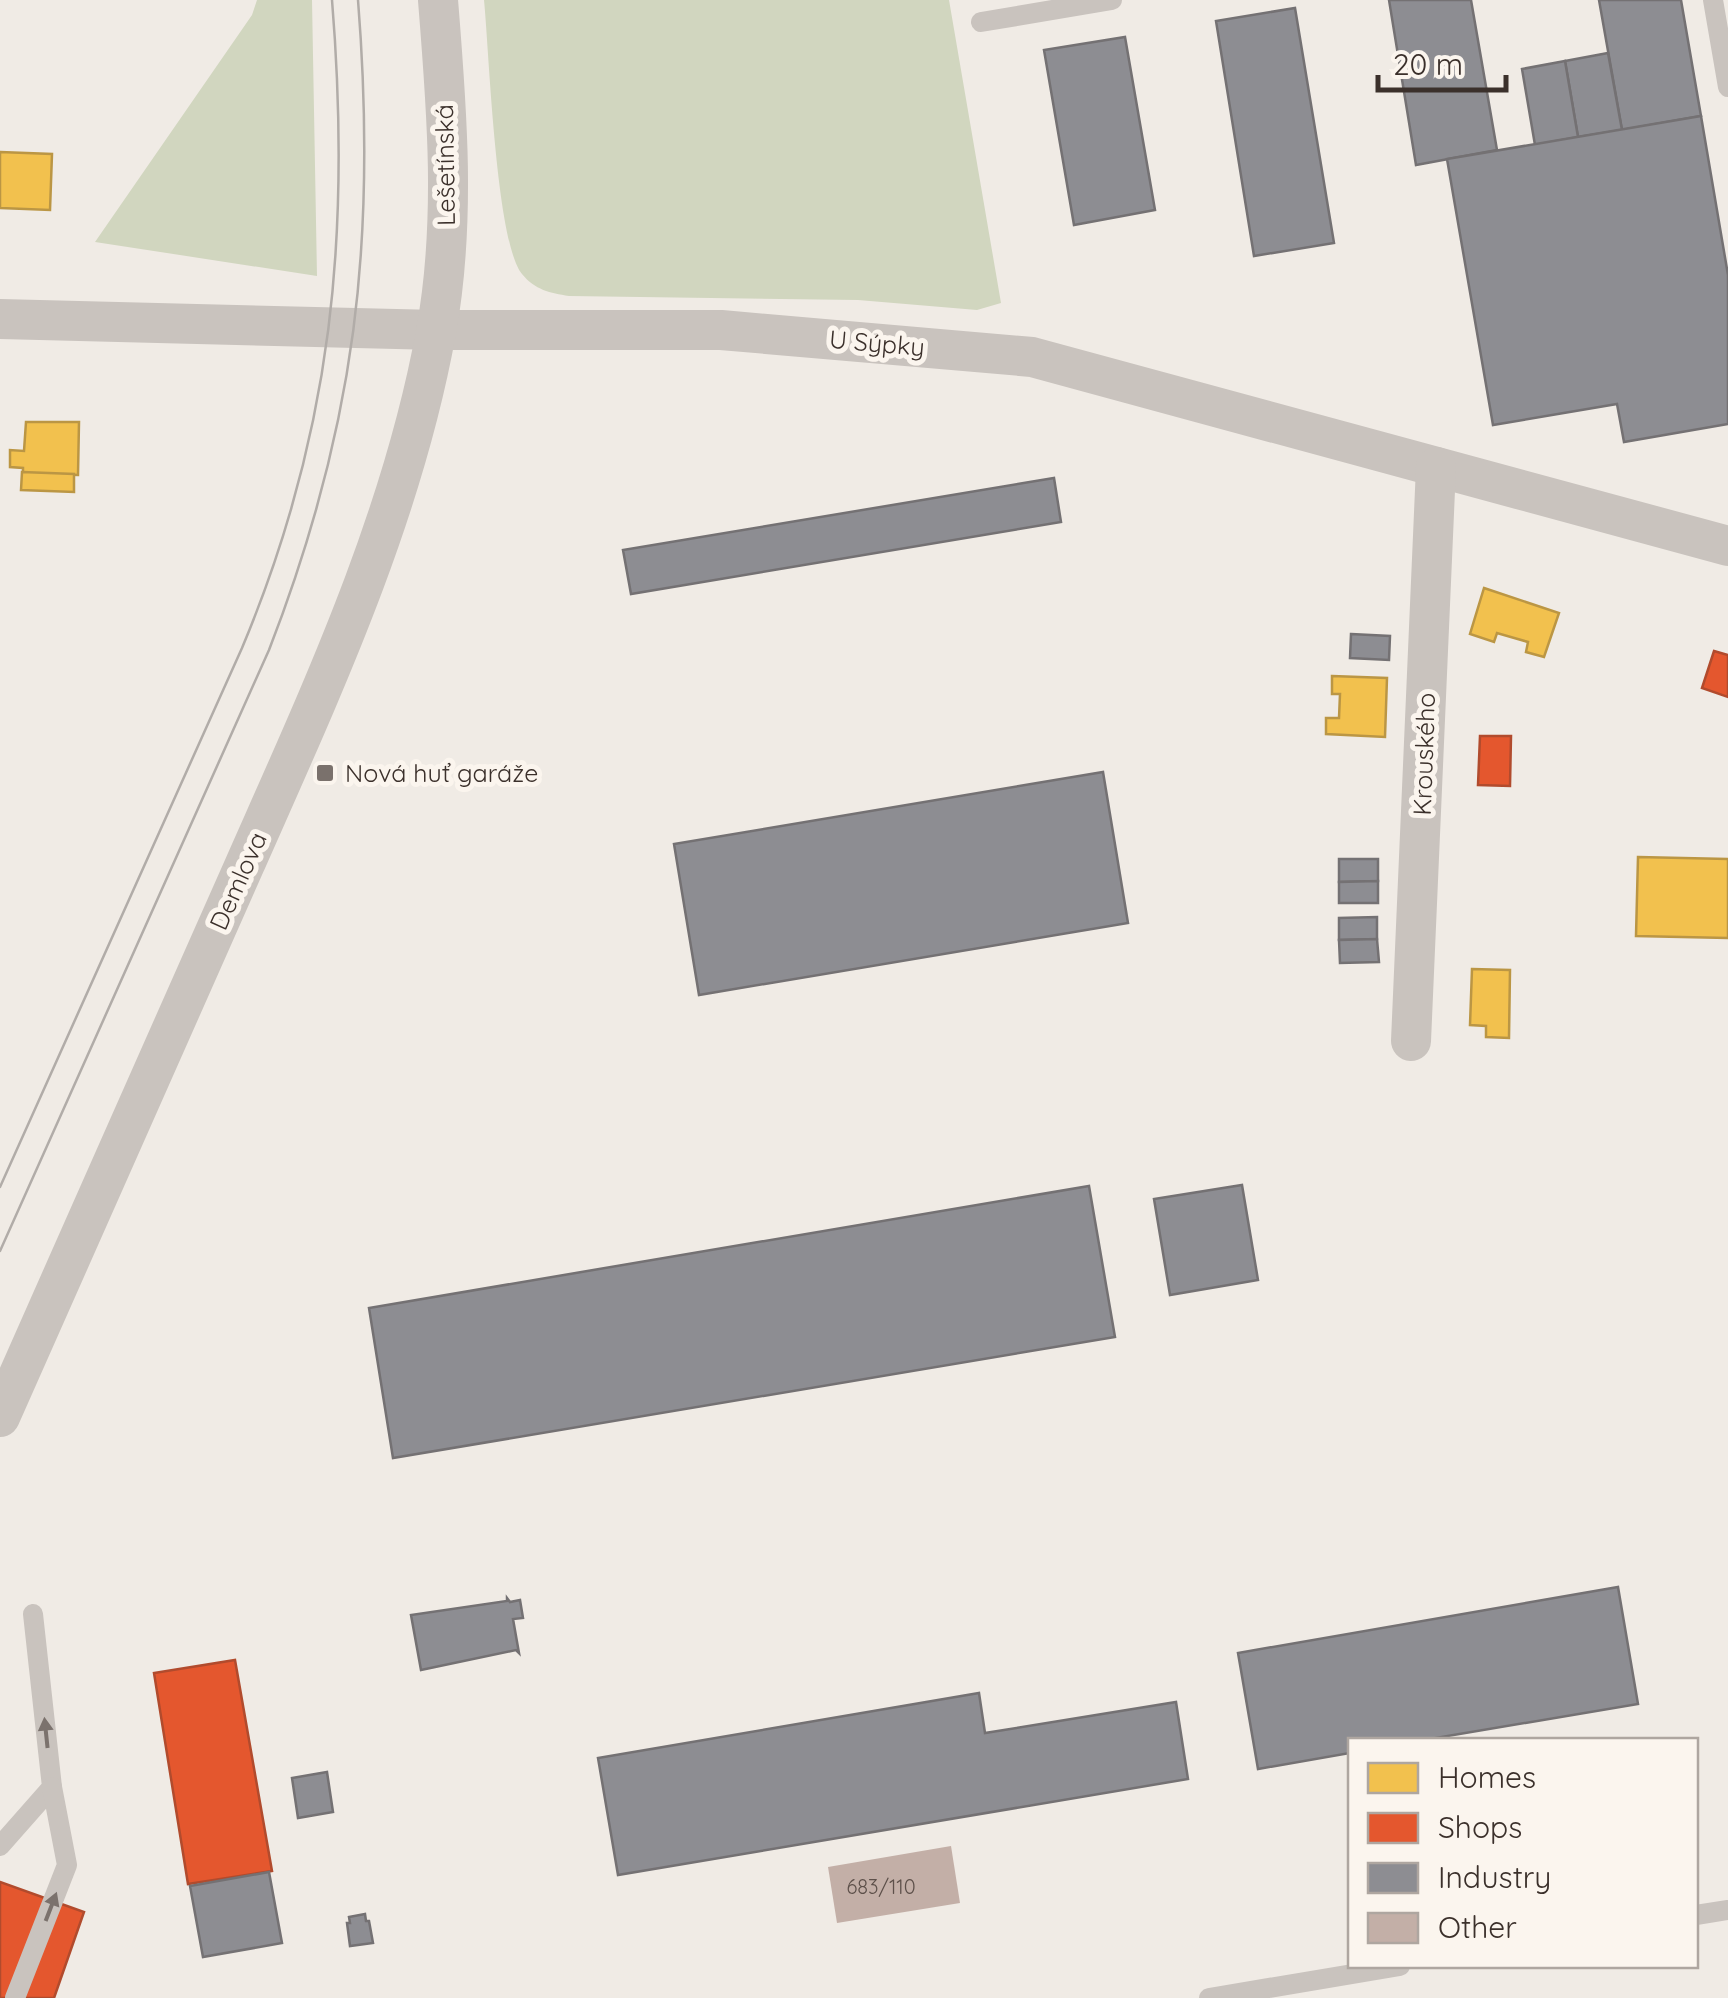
<svg xmlns="http://www.w3.org/2000/svg" width="1728" height="1998" font-family="Quicksand,sans-serif">
	<style>
		.green { fill: #d1d6bf }
		.homes { fill: #f2c14e; stroke: #bb9644; stroke-width: 2.5 }
		.shops { fill: #e4572e; stroke: #b14b2d; stroke-width: 2.5 }
		.industry { fill: #8d8d92; stroke: #747173; stroke-width: 2.5 }
		.building { fill: #c3afa7 }
		.lines { fill: none; stroke-linecap: round; stroke-linejoin: round }
		.lane { stroke: #c9c3be; stroke-width: 20 }
		.street { stroke: #c9c3be; stroke-width: 40 }
		.tram { stroke: #b1aca8; stroke-width: 2.5 }
		.oneway { fill: #7b726d }
		.poi-dot { fill: #7a716c; stroke: #fbf5ee; stroke-width: 4 }
		.labels { text-anchor: middle; stroke-width: 10; stroke-linejoin: round; paint-order: stroke }
		.number-label { font-size: 20px; fill: #5d504a }
		.street-label { font-size: 25px; fill: #3b302b; stroke: #fbf5ee }
		.poi-label { font-size: 25px; fill: #3b302b; stroke: #fbf5ee; text-anchor: start }
	</style>
	<rect width="100%" height="100%" fill="#f0ebe5"/>
	<g class="green">
		<polygon points="257,0 312,0 317,276 95,242 252,15"/>
		<path d="M484 0H949L1001 303 977 310 858 300 569 296C550 293 535 290 522 274 496 243 489 50 484 0Z"/>
	</g>
	<g class="homes">
		<polygon points="0,152 52,154 50,210 0,208"/>
		<polygon points="26,422 79,422 78,475 23,474 23,468 10,467 10,450 24,451"/>
		<polygon points="22,472 74,474 74,492 21,490"/>
		<polygon points="1484,588 1559,613 1544,657 1526,652 1528,642 1497,633 1494,642 1470,634"/>
		<polygon points="1332,676 1387,678 1385,737 1326,734 1326,718 1339,718 1340,694 1332,694"/>
		<polygon points="1638,857 1728,859 1728,938 1636,936"/>
		<polygon points="1472,969 1510,970 1509,1038 1486,1037 1486,1026 1470,1025"/>
	</g>
	<g class="shops">
		<polygon points="1714,651 1728,655 1728,697 1702,688"/>
		<polygon points="1480,736 1511,736 1510,786 1478,785"/>
		<polygon points="235,1660 272,1871 188,1884 154,1673"/>
		<polygon points="0,1882 84,1912 54,1998 0,1998"/>
	</g>
	<g class="industry">
		<polygon points="1389,0 1471,0 1497,150 1416,165"/>
		<polygon points="1599,0 1681,0 1701,116 1622,130"/>
		<polygon points="1295,8 1334,243 1254,256 1216,21"/>
		<polygon points="1125,37 1155,210 1074,225 1044,50"/>
		<polygon points="1608,53 1622,130 1578,137 1565,61"/>
		<polygon points="1565,61 1578,137 1535,145 1522,69"/>
		<polygon points="1701,116 1728,275 1728,424 1624,442 1617,404 1493,425 1447,159"/>
		<polygon points="1054,478 1061,522 631,594 623,550"/>
		<polygon points="1351,634 1390,636 1389,660 1350,658"/>
		<polygon points="1103,772 1128,923 699,995 674,844"/>
		<polygon points="1339,859 1378,859 1378,881 1339,882"/>
		<polygon points="1378,881 1378,903 1339,903 1339,882"/>
		<polygon points="1377,917 1377,939 1339,940 1339,918"/>
		<polygon points="1377,939 1379,962 1340,963 1339,940"/>
		<polygon points="1242,1185 1258,1280 1170,1295 1154,1199"/>
		<polygon points="1089,1186 1115,1337 393,1458 369,1308"/>
		<polygon points="1618,1587 1638,1704 1424,1740 1350,1740 1350,1753 1258,1769 1238,1653"/>
		<polygon points="507,1598 510,1602 520,1600 523,1618 513,1619 519,1653 516,1650 421,1670 411,1615 507,1601"/>
		<polygon points="979,1693 985,1733 1176,1702 1188,1779 618,1875 598,1758"/>
		<polygon points="327,1772 333,1812 298,1818 292,1778"/>
		<polygon points="269,1872 282,1943 203,1957 190,1886"/>
		<polygon points="365,1914 366,1921 369,1921 373,1943 350,1946 347,1923 350,1923 349,1917"/>
	</g>
	<polygon class="building" points="951,1846 960,1903 837,1923 828,1867"/>
	<g class="lines">
		<g class="lane">
			<polyline points="1713,0 1728,87"/>
			<polyline points="981,22 1112,0"/>
			<polyline points="0,1846 52,1787 33,1614"/>
			<polyline points="1696,1915 1728,1910"/>
			<polyline points="15,1998 67,1865 52,1787"/>
			<polyline points="1209,1998 1400,1966"/>
		</g>
		<g class="street">
			<polyline points="0,319 437,330 721,330 1032,357 1728,546"/>
			<polyline points="1411,1041 1436,467"/>
			<path d="M0 1417C82 1233 164 1049 245 864 321 692 402 519 436 332 456 223 447 110 438 0"/>
		</g>
		<g class="tram">
			<path d="M0 1187 242 648C333 431 351 232 332 0"/>
			<path d="M0 1251 269 650C356 426 377 239 358 0"/>
		</g>
	</g>
	<defs><path id="oneway-solid" d="M-6-.8H1V-3.2L6.5 0L1 3.2V.8H-6Z" transform="scale(2.5)"/></defs>
	<g class="oneway">
		<use href="#oneway-solid" transform="translate(46 1733) rotate(-96)"/>
		<use href="#oneway-solid" transform="translate(51 1907) rotate(-69)"/>
	</g>
	<rect class="poi-dot" x="315" y="763" width="20" height="20" rx="5"/>
	<g class="labels">
		<g class="number-label">
			<text x="881" y="1894">683/110</text>
		</g>
		<g class="street-label">
			<text transform="translate(445 165) rotate(-91)" y="9">Lešetínská</text>
			<text transform="translate(877 343) rotate(5)" y="9">U Sýpky</text>
			<text transform="translate(1424 754) rotate(-88)" y="9">Krouského</text>
			<text transform="translate(238 881) rotate(-66)" y="9">Demlova</text>
		</g>
		<g class="poi-label">
			<text x="345" y="782">Nová huť garáže</text>
		</g>
	</g>
	<rect x="1348" y="1738" width="350" height="230" fill="#fbf5ee" stroke="#aea6a0" stroke-width="2.5"/>
	<rect x="1368" y="1763" width="50" height="30" fill="#f2c14e" stroke="#aea6a0" stroke-width="2.5"/>
	<text x="1438" y="1788" font-size="30" fill="#3b302b">Homes</text>
	<rect x="1368" y="1813" width="50" height="30" fill="#e4572e" stroke="#aea6a0" stroke-width="2.5"/>
	<text x="1438" y="1838" font-size="30" fill="#3b302b">Shops</text>
	<rect x="1368" y="1863" width="50" height="30" fill="#8d8d92" stroke="#aea6a0" stroke-width="2.5"/>
	<text x="1438" y="1888" font-size="30" fill="#3b302b">Industry</text>
	<rect x="1368" y="1913" width="50" height="30" fill="#c3afa7" stroke="#aea6a0" stroke-width="2.5"/>
	<text x="1438" y="1938" font-size="30" fill="#3b302b">Other</text>
	<path d="M1378 75v15h128v-15" fill="none" stroke="#3b302b" stroke-width="5"/>
	<text x="1393" y="75" font-size="30" fill="#3b302b" stroke="#fbf5ee" stroke-width="8" paint-order="stroke">20 m</text>
</svg>
